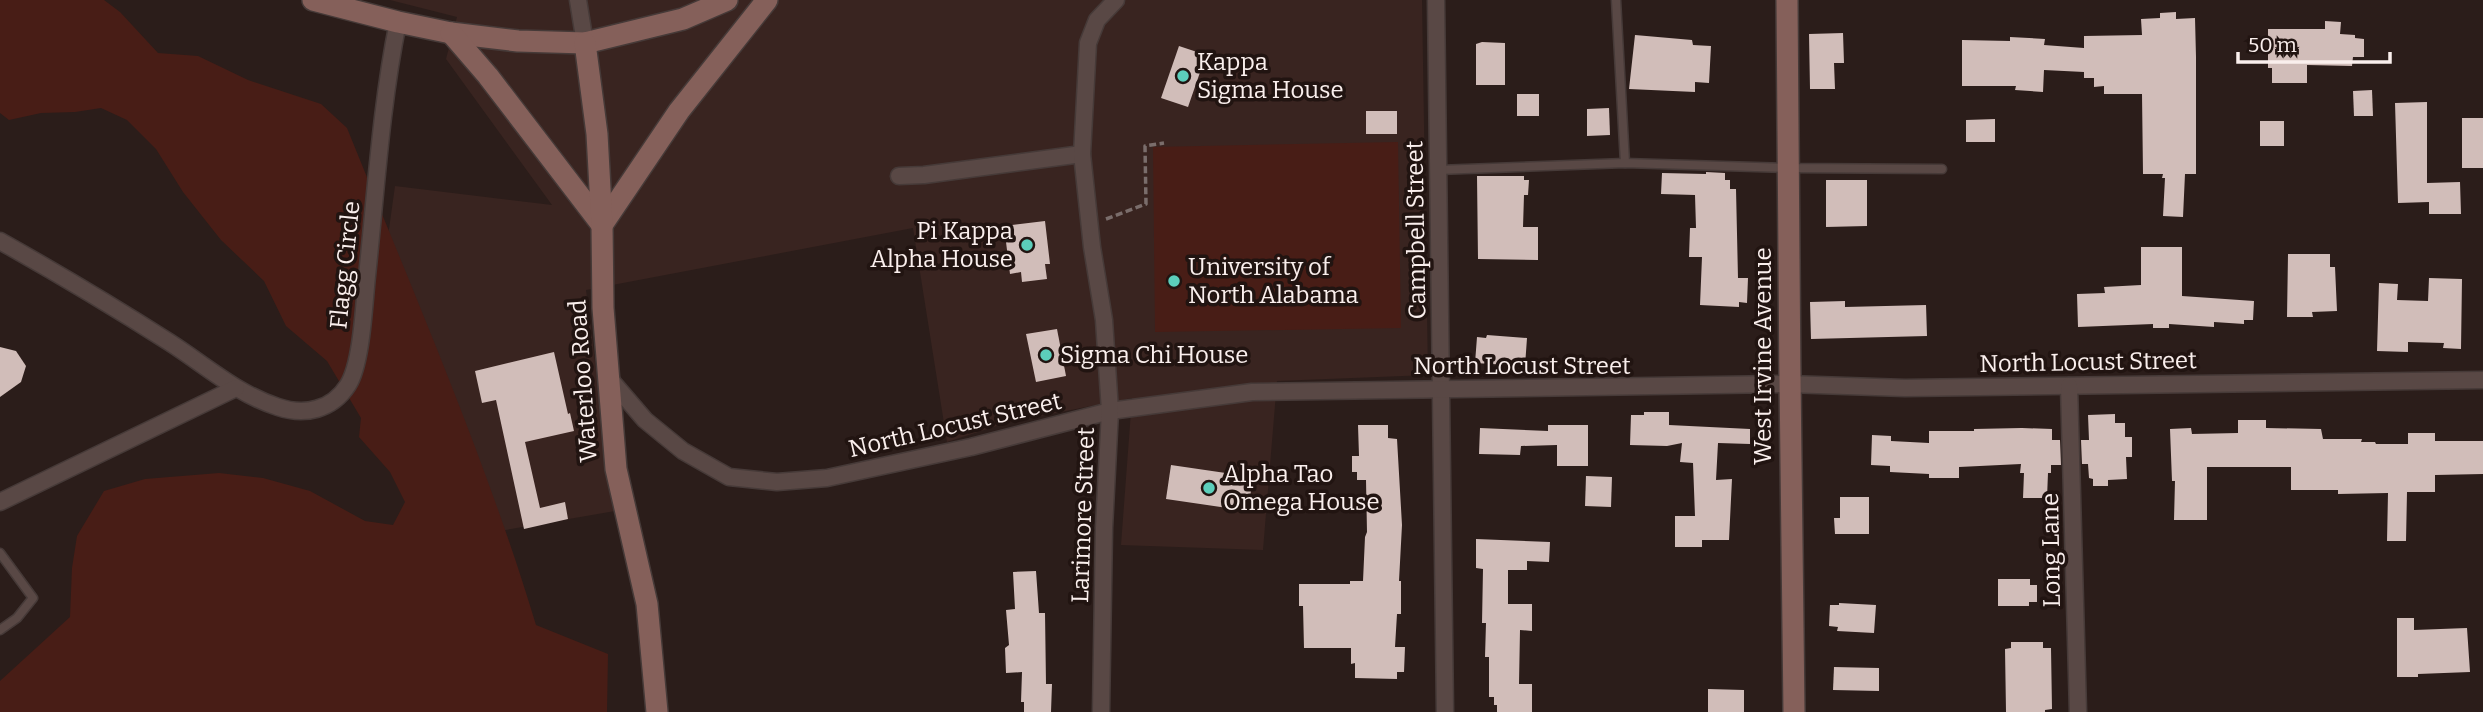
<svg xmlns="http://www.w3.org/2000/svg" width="2483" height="712" font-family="Bitter,serif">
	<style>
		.built { fill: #392420 }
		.green { fill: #481d16 }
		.building { fill: #d1bdb9 }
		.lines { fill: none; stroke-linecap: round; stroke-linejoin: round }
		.lane-casing { stroke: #463a38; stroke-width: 11 }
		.street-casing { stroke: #463a38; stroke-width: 19 }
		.secondary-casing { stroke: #463a38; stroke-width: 24 }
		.path { stroke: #7a6d6b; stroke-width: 3.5; stroke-dasharray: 7 3.5; stroke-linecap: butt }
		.lane { stroke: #594845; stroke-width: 8 }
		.street { stroke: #594845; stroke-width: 16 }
		.secondary { stroke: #85605a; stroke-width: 21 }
		.poi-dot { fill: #5ccebb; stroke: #211411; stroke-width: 2.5 }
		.labels { text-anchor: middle; stroke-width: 7; stroke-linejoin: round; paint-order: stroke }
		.poi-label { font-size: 24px; fill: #faefed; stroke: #211411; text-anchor: start }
		.street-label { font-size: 24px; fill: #faefed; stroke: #211411 }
	</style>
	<rect width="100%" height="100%" fill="#2b1d1a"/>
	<polygon class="built" points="390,0 1422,0 1428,375 1277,381 1263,550 1121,545 1132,398 1009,422 947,442 913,228 586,290 604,433 605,471 615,511 477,535 383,272 395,186 552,205 446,59 457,17"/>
	<g class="green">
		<path d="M0 0H104L120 12 158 53 198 56 248 80 321 104 347 128C413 292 485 456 536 625L608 654 607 712H0V681L70 617 72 568 77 536 104 491 145 479 219 473 263 478 310 491 365 521 393 525 405 502 390 472 359 437 361 418 327 361 286 326 264 281 221 240 183 192 156 149 127 120 101 108 75 112 41 113 9 120 0 113Z"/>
		<polygon points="1398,142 1401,328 1155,332 1153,147"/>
	</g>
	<g class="building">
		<polygon points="2176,12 2176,19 2195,18 2196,57 2196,174 2185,174 2183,217 2163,216 2165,178 2162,178 2163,174 2143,174 2142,94 2104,94 2104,86 2094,87 2094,78 2084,78 2084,72 2044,70 2043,92 2015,90 2016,86 1962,86 1962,40 2010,41 2010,37 2045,39 2044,45 2084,48 2084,36 2142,35 2141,19 2160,18 2160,13"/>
		<polygon points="2325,21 2341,22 2340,34 2355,35 2355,38 2364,39 2364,57 2353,57 2352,66 2307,65 2307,83 2272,83 2272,68 2268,68 2268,29 2325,29"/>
		<polygon points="1843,33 1844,63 1834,63 1835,89 1810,89 1809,34"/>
		<polygon points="1635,35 1692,40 1693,45 1711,46 1709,83 1695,82 1695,92 1629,89"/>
		<polygon points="1482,42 1505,43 1505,85 1476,85 1476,44"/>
		<polygon points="1179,46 1206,55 1188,107 1161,98"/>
		<polygon points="2372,90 2373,116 2354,116 2353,91"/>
		<rect x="1517" y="94" width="22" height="22"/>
		<polygon points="2427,102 2427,183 2460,182 2461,214 2429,214 2429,202 2398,203 2395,103"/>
		<polygon points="1609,108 1610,135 1587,136 1587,109"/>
		<rect x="1366" y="111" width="31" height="23"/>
		<rect x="2462" y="118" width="21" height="50"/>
		<polygon points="1995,119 1995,142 1966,142 1966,120"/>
		<rect x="2260" y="121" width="24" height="25"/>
		<polygon points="1706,172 1725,173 1725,180 1730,180 1730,189 1736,189 1738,278 1748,278 1747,303 1739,302 1739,307 1700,305 1702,257 1689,257 1690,228 1696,228 1695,195 1661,194 1662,173 1706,174"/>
		<polygon points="1477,176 1524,176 1524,180 1529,180 1528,195 1524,195 1523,227 1538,227 1538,260 1478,259"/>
		<polygon points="1826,180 1867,180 1867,226 1826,227"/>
		<polygon points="1045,221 1050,264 1045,264 1047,279 1022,282 1021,272 1010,274 1004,226"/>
		<polygon points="2141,247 2182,247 2182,296 2254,301 2253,320 2244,320 2244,324 2214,322 2214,327 2169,324 2169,328 2153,328 2153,324 2078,327 2077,294 2105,293 2104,287 2141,285"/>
		<polygon points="2288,254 2330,254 2330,267 2335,267 2337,311 2312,312 2313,317 2287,317"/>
		<polygon points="2429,278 2462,279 2461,349 2443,348 2444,343 2408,342 2408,352 2377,351 2379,283 2398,284 2397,300 2428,301"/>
		<polygon points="1845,301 1845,307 1926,305 1927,336 1811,339 1810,302"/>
		<polygon points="1057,329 1066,376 1036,382 1026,334"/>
		<polygon points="1487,335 1527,338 1525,366 1475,363 1477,337 1486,338"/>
		<polygon points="0,347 16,351 26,366 21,382 0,397"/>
		<polygon points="554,352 568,414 570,413 574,431 525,442 540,508 565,502 568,519 524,529 496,400 482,403 475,371"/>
		<polygon points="1644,412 1669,412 1669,425 1750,429 1750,444 1718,443 1716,480 1732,479 1729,540 1702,540 1702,547 1675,547 1675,516 1695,516 1693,463 1680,462 1682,443 1667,446 1630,445 1631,415 1644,415"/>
		<polygon points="2115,414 2115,423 2125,423 2125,437 2132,437 2132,457 2126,457 2127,479 2108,480 2108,486 2093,486 2093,479 2089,478 2088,464 2082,464 2081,440 2089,440 2088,415"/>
		<polygon points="2238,420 2266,420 2266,428 2321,429 2323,439 2362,439 2361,442 2375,442 2376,444 2408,444 2408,433 2435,433 2435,441 2483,441 2483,474 2435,475 2435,492 2407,492 2406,541 2387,541 2388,493 2338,494 2338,490 2291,490 2291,467 2207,467 2207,520 2174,520 2175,481 2172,481 2170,429 2191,428 2192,434 2238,433"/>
		<polygon points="1358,425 1388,425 1388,438 1397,439 1402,525 1399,581 1401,581 1401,614 1397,614 1395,647 1405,647 1404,672 1397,672 1397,679 1355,678 1355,663 1351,664 1351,648 1304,648 1303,606 1299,606 1299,584 1350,584 1350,581 1363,581 1365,537 1367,532 1366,480 1357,480 1357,472 1352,472 1352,456 1359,456"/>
		<polygon points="1548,425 1588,425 1588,466 1557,466 1557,445 1521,446 1520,455 1479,454 1480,428 1548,431"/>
		<polygon points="2022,428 2052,429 2052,440 2060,440 2061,465 2051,465 2051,473 2048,473 2047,498 2023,498 2024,473 2020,473 2021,464 1959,467 1959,478 1929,478 1929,474 1890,472 1890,466 1871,465 1872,435 1891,436 1891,441 1929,443 1929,431 1974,431 1974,429"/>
		<polygon points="1171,465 1253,477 1248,511 1166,499"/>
		<polygon points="1586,476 1612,477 1611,507 1585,506"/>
		<polygon points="1840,497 1869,497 1869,534 1835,534 1834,518 1840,518"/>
		<polygon points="1476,539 1550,542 1549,562 1527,561 1527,570 1508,570 1508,604 1532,604 1532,631 1520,630 1519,684 1532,684 1532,712 1497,712 1497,705 1494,705 1494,697 1489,697 1489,657 1485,657 1486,623 1482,623 1483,569 1476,568"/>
		<polygon points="1036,571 1039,613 1045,613 1046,684 1052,684 1051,712 1024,712 1024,702 1021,702 1022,672 1006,673 1005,648 1009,645 1006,610 1015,609 1013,572"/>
		<polygon points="1998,579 2030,579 2030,585 2037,585 2037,602 2029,602 2029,606 1998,606"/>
		<polygon points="1839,603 1876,605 1874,633 1837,631 1838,627 1829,626 1830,605 1839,605"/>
		<polygon points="2397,618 2414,618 2414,630 2467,628 2470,672 2418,674 2418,677 2397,677"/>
		<polygon points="2011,642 2043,642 2043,648 2051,648 2052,709 2045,710 2045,712 2006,712 2005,649 2011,648"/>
		<polygon points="1834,667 1879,668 1879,691 1833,690"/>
		<polygon points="1708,689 1744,690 1744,712 1708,712"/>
	</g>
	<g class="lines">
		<defs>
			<g id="lane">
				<polyline points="1616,0 1625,163"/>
				<polyline points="1438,170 1625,163 1789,168 1942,169"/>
				<polyline points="0,553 33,598 17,618 0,630"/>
			</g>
			<g id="street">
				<polyline points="578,0 585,43"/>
				<polyline points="1436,0 1445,712"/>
				<polyline points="899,176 924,175 1082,154"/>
				<path d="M0 241C57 273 114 307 169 342 205 365 237 394 278 407 305 416 332 410 348 385 362 363 364 303 367 276 376 191 381 105 398 22"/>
				<polyline points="608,377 645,420 683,451 729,477 777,482 827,478 971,447 1110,411 1252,392 1788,384 1905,388 2483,380"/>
				<polyline points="2069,386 2078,712"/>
				<polyline points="0,502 236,388"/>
				<polyline points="1101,712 1104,528 1110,411 1104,320 1092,247 1082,154 1088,43 1097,20 1116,0"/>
			</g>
			<g id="secondary">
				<polyline points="313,0 398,22 451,33 518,41 585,43 683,19 727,0"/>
				<path d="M1787 0C1789 237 1790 475 1794 712"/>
				<polyline points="451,33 488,76 602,225 679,111 767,0"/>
				<polyline points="585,43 597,134 602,225 603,308 616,469 647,604 657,712"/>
			</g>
		</defs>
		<use href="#lane" class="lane-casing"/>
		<use href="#street" class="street-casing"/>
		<use href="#secondary" class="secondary-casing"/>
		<polyline class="path" points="1106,219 1146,204 1145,146 1164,143"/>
		<use href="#lane" class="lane"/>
		<use href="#street" class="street"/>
		<use href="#secondary" class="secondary"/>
	</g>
	<g class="poi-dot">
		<circle cx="1183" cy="76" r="7"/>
		<circle cx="1027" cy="245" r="7"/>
		<circle cx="1174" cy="281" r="7"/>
		<circle cx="1046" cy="355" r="7"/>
		<circle cx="1209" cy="488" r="7"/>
	</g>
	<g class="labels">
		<g class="poi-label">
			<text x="1197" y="70">Kappa<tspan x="1197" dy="28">Sigma House</tspan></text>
			<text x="1013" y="239" text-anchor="end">Pi Kappa<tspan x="1013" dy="28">Alpha House</tspan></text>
			<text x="1188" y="275">University of<tspan x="1188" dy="28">North Alabama</tspan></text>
			<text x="1060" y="363">Sigma Chi House</text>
			<text x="1223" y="482">Alpha Tao<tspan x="1223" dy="28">Omega House</tspan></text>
		</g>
		<g class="street-label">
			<text transform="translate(1416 230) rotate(-91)" y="8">Campbell Street</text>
			<text transform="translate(345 265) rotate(-84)" y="8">Flagg Circle</text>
			<text transform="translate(1763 356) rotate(-90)" y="8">West Irvine Avenue</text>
			<text transform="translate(2088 362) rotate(-1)" y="8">North Locust Street</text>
			<text x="1522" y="374">North Locust Street</text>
			<text transform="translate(583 381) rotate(-94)" y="8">Waterloo Road</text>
			<text transform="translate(955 425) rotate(-13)" y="8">North Locust Street</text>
			<text transform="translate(1083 515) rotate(-88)" y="8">Larimore Street</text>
			<text transform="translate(2051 550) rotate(-91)" y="8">Long Lane</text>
		</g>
	</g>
	<path d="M2238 52v10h152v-10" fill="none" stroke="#faefed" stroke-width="3.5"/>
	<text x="2248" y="52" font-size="21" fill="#faefed" stroke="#211411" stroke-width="5" paint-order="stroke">50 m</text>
</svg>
